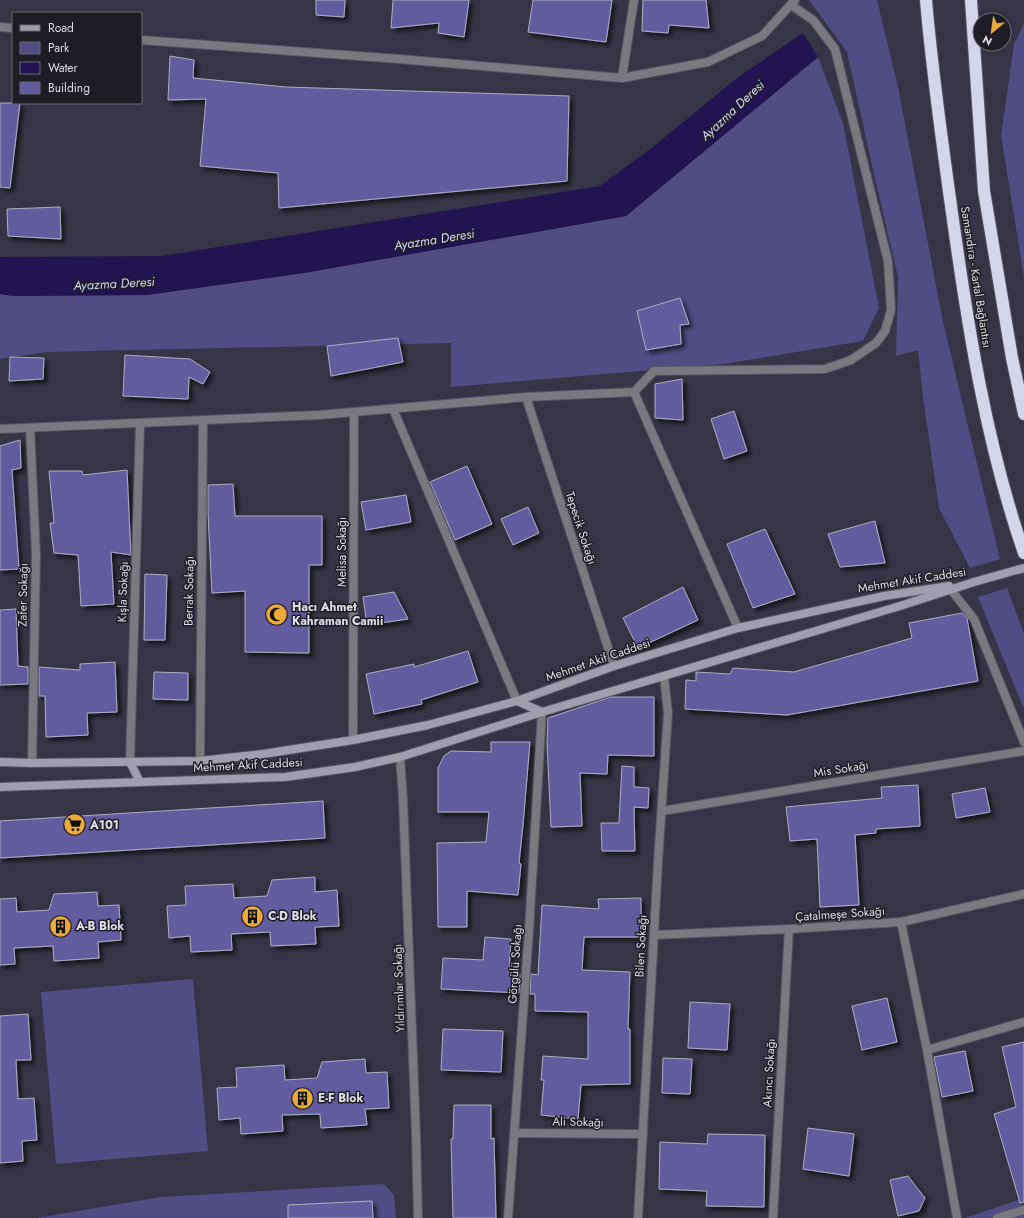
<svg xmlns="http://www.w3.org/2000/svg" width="1024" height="1218" font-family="Jost,sans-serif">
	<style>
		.green { fill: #514c83 }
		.water { fill: #211450 }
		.building { fill: #625c9f; stroke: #aeaec2; filter: url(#shadow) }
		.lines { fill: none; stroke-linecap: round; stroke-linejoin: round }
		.street-casing { stroke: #545463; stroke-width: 10 }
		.secondary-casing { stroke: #545463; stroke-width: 10 }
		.highway-casing { stroke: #545463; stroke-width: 14 }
		.street { stroke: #797982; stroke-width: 8 }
		.secondary { stroke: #9f9eac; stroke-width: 8 }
		.highway { stroke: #d5d5e9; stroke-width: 12 }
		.labels { text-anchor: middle; stroke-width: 3; stroke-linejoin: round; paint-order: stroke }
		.street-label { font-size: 12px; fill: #dfdfe9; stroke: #1e1d25 }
		.poi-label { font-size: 12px; font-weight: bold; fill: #dfdfe9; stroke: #1e1d25; text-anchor: start }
		.water-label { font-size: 13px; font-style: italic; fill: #d3d2f9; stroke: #1e1d25 }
	</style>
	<defs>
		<filter id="shadow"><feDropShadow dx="3.5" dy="3.5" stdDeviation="2" flood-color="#0009"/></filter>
	</defs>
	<rect width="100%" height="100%" fill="#353545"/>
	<g class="green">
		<polygon points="809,0 877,0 898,87 943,322 1000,559 970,568 939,508 923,397 918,350 896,356 898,277 873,170 847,52"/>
		<polygon points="1024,24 1024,277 1001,136 1014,44"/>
		<polygon points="818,57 843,123 879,308 863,341 724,364 451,387 451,343 47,352 0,359 0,294 13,296 147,295 304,273 626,216"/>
		<polygon points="1007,588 1024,634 1024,709 978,597"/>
		<polygon points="193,979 208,1151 56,1164 41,992"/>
		<polygon points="384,1184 394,1195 396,1218 37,1218 160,1197"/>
		<polygon points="1024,1198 1024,1218 965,1218"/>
	</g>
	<polygon class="water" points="803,33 818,57 626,216 304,273 147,295 13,296 0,294 0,257 162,256 600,186 653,147 737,78"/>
	<g class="building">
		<polygon points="316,0 345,0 344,17 316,15"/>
		<polygon points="393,0 469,0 464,37 438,33 439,23 391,28"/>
		<polygon points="533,0 612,0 606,42 528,32"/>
		<polygon points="643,0 706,0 709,28 669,25 668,33 642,31"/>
		<polygon points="170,56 194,60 193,78 286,87 569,96 567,181 279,208 278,173 200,166 206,99 168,100"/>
		<polygon points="0,103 20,103 10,188 0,187"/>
		<polygon points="60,207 61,239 8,236 7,209"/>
		<polygon points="680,298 689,324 680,325 681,344 646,350 637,311"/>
		<polygon points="398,338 403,362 331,376 327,346"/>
		<polygon points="125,355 190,359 210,372 203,384 189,377 188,399 123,396"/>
		<polygon points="10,357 44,358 43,379 9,381"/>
		<polygon points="682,379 683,420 655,418 655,384"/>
		<polygon points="734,411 747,451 724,459 711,419"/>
		<polygon points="20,440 21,468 12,470 19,569 0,570 0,446"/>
		<polygon points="467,466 492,524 455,540 430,482"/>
		<polygon points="127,470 131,555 111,552 114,604 81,606 78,555 54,553 50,523 54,523 49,471 82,471 83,475"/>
		<polygon points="233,484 235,516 322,516 322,565 309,565 309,653 245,652 245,591 212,593 208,513 208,485"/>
		<polygon points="406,495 411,522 366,530 361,502"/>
		<polygon points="528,507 539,533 513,545 501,519"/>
		<polygon points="875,521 885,563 840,567 828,534"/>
		<polygon points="765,529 795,594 753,608 727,544"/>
		<polygon points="145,574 167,575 165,640 144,640"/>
		<polygon points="683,587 698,620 638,648 623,618"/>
		<polygon points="394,592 408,619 367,625 363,597"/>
		<polygon points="16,609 18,666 28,667 28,684 0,685 0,610"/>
		<polygon points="962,613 967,618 978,681 787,715 685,709 686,680 696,681 696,672 730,674 733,668 794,672 912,638 909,623"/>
		<polygon points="468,651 478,682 421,700 422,704 374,714 366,674 414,664 414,667"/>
		<polygon points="115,662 117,712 87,713 88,735 46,737 45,696 39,696 39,667 80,670 80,664"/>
		<polygon points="154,672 188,673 188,700 153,699"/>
		<polygon points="611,697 654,697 654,756 608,755 607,774 580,773 582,826 551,827 547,743 548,718"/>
		<polygon points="491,742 530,742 523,825 519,863 521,864 518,895 467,891 467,927 438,927 437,843 486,842 489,812 438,812 438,768 444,756 451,751 491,752"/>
		<polygon points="622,766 634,767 634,787 649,788 648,808 634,807 635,851 602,851 601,823 619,823"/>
		<polygon points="918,785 920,826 876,829 876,833 855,835 859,905 820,907 817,839 790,841 786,807 882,798 881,787"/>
		<polygon points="985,788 990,812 956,818 952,794"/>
		<polygon points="323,801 325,838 0,858 0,821"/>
		<polygon points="315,877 315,892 337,890 339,926 315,927 316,944 271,946 270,932 231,934 232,950 191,952 190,936 169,938 167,906 186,905 185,886 233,884 234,898 267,896 272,880"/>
		<polygon points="97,892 98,906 119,905 121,940 98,942 99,958 54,961 53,946 14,948 15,964 0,965 0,899 16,898 17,912 49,910 54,894"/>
		<polygon points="641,898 641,937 584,937 582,970 630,972 628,1029 630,1029 630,1084 581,1085 578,1119 541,1115 544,1080 541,1080 543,1056 588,1059 588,1012 535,1011 535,994 530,994 531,974 538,975 542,905 599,909 598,899"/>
		<polygon points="485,937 511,939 509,974 520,974 519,993 441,989 443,958 483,960"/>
		<polygon points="887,998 897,1042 862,1050 852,1006"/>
		<polygon points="690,1002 730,1004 727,1050 688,1048"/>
		<polygon points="28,1014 31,1060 16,1060 18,1099 34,1098 37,1140 22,1141 23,1161 0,1163 0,1016"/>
		<polygon points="443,1029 503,1031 501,1072 441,1070"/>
		<polygon points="1024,1042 1024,1202 1020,1203 994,1114 1016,1107 1002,1047"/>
		<polygon points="965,1051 973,1091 942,1097 934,1057"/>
		<polygon points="663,1058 692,1059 690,1094 662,1093"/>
		<polygon points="365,1059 366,1073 387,1072 389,1108 365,1109 367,1125 321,1128 320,1114 282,1115 283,1131 241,1134 240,1118 219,1120 217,1088 237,1087 236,1068 284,1065 285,1080 317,1078 322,1062"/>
		<polygon points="454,1105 491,1105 491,1139 494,1138 496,1218 453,1218 451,1139 453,1139"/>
		<polygon points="808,1128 854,1134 849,1176 803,1169"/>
		<polygon points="708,1134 765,1135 764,1207 706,1206 707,1191 659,1189 660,1142 707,1144"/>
		<polygon points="908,1176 925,1198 919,1211 898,1216 890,1180"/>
		<polygon points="372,1201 373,1218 288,1218 288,1205"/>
	</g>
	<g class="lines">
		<defs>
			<g id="street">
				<polyline points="0,27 13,28"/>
				<polyline points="141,40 399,59 622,78 708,62 762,36 795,0"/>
				<polyline points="622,78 634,0"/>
				<polyline points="634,392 738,628"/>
				<polyline points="526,397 614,666"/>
				<polyline points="393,409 517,701"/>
				<polyline points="30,428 36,554 32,763"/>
				<polyline points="0,429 319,415 526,397 634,392 654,371 825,369 851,360 876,343 885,331 891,310 888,261 835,49 813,20 791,5"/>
				<polyline points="951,590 974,619 1024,742"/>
				<polyline points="353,740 354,412"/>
				<polyline points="400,757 403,799 416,1135 418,1218"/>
				<polyline points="200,761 203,421"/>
				<polyline points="130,762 140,424"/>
				<polyline points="662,811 1024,751"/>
				<polyline points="901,922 927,1050 1024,1022"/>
				<polyline points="654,935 789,929 901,922 1024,894"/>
				<polyline points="927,1050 957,1218"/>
				<polyline points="514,1133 643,1134"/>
				<polyline points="508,1218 529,931 542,712"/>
				<polyline points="638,1218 658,862 668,713 664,676"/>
				<polyline points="773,1218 789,929"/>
				<polyline points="997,1218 1024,1210"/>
			</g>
			<g id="secondary">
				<polyline points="517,701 542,712"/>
				<polyline points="0,762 32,763 200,761 263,754 353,740 428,725 517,701 614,666 738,628 884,596 949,586"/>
				<polyline points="130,762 140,782"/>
				<polyline points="0,787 285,777 355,767 400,757 542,712 900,606 974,582 1024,568"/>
			</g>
			<g id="highway">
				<path d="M926 0C932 71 942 142 952 213 968 328 986 443 1024 553"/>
				<polyline points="971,0 984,191 1012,358 1024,414"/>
			</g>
		</defs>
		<use href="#street" class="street-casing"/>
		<use href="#secondary" class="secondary-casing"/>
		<use href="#highway" class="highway-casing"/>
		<use href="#street" class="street"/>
		<use href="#secondary" class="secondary"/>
		<use href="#highway" class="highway"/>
	</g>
	<defs>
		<symbol id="mosque-disc" viewBox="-11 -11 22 22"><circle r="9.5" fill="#eba939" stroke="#1e1d25"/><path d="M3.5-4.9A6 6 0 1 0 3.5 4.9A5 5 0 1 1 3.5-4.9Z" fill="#111"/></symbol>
		<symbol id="supermarket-disc" viewBox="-11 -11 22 22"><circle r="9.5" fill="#eba939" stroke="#1e1d25"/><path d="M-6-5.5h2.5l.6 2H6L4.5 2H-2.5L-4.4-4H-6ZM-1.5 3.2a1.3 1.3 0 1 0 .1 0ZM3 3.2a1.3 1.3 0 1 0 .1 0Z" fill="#111"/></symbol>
		<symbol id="building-disc" viewBox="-11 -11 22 22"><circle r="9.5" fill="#eba939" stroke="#1e1d25"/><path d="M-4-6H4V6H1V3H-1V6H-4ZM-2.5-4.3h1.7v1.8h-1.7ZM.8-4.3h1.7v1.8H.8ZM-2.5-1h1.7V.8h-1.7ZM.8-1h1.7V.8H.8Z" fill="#111"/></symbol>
	</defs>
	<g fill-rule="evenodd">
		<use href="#mosque-disc" x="264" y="602" width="25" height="25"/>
		<use href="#supermarket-disc" x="62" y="812" width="25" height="25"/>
		<use href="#building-disc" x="240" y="904" width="25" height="25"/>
		<use href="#building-disc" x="48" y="914" width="25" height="25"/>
		<use href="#building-disc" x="290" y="1086" width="25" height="25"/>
	</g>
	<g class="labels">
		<g class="street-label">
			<text transform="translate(976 277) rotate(81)" y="4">Samandıra - Kartal Bağlantısı</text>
			<text transform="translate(581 528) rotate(72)" y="4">Tepecik Sokağı</text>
			<text transform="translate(342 552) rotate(-90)" y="4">Melisa Sokağı</text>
			<text transform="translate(912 580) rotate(-9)" y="4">Mehmet Akif Caddesi</text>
			<text transform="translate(189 591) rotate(-89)" y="4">Berrak Sokağı</text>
			<text transform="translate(123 592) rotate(-88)" y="4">Kışla Sokağı</text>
			<text transform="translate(23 595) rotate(-89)" y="4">Zafer Sokağı</text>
			<text transform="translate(598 660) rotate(-19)" y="4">Mehmet Akif Caddesi</text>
			<text transform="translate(248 765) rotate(-3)" y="4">Mehmet Akif Caddesi</text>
			<text transform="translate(841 769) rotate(-9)" y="4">Mis Sokağı</text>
			<text transform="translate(840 914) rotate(-4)" y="4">Çatalmeşe Sokağı</text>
			<text transform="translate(641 946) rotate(-87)" y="4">Bilen Sokağı</text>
			<text transform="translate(515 964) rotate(-86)" y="4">Görgülü Sokağı</text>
			<text transform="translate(399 988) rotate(-92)" y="4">Yıldırımlar Sokağı</text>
			<text transform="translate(769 1073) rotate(-87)" y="4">Akıncı Sokağı</text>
			<text transform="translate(578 1122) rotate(1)" y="4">Ali Sokağı</text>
		</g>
		<g class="poi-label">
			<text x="292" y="611">Hacı Ahmet<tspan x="292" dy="14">Kahraman Camii</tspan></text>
			<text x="90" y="829">A101</text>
			<text x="268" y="920">C-D Blok</text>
			<text x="76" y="930">A-B Blok</text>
			<text x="318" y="1102">E-F Blok</text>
		</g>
		<g class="water-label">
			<text transform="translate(732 110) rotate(-43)" y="5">Ayazma Deresi</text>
			<text transform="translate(434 239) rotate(-9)" y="5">Ayazma Deresi</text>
			<text transform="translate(114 283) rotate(-3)" y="5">Ayazma Deresi</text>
		</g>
	</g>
	<rect x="12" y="12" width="130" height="92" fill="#1e1d25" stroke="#6b6b73"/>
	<rect x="20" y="25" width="20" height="6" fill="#9f9eac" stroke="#6b6b73"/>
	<text x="48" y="32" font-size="12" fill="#dfdfe9">Road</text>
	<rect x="20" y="42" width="20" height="12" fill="#514c83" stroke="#6b6b73"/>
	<text x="48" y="52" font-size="12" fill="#dfdfe9">Park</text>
	<rect x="20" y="62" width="20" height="12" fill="#211450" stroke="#6b6b73"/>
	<text x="48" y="72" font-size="12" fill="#dfdfe9">Water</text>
	<rect x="20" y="82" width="20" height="12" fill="#625c9f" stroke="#6b6b73"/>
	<text x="48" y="92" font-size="12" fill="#dfdfe9">Building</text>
	<g transform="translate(992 32) rotate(209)"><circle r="19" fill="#1e1d25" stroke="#6b6b73"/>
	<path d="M0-3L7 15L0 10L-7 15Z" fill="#eba939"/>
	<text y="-6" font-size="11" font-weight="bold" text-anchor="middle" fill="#dfdfe9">N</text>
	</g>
</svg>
